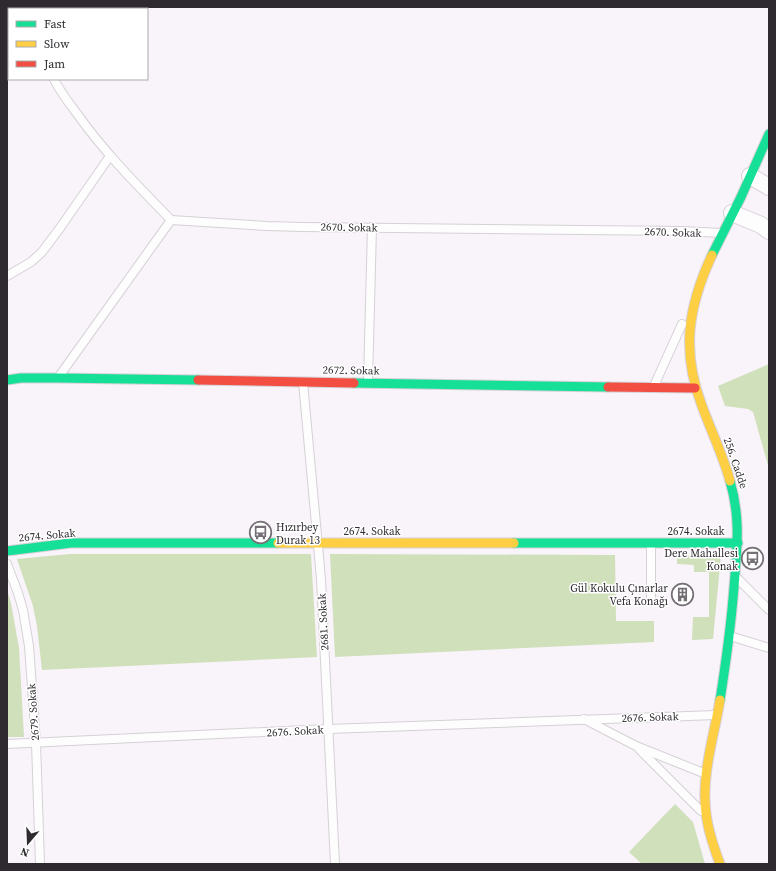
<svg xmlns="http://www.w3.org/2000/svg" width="776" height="871" font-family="'Source Serif 4',serif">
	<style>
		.green { fill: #d0e0bb }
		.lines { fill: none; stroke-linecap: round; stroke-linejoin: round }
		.lane-casing { stroke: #d5d1d6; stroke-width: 10 }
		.street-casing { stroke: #d5d1d6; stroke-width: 18 }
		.fast-casing { stroke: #d5d1d6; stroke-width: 11 }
		.slow-casing { stroke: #d5d1d6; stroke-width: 11 }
		.jam-casing { stroke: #d5d1d6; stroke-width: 11 }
		.lane { stroke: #fefdfe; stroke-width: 8 }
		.street { stroke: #fefdfe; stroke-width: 16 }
		.fast { stroke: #16e098; stroke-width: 9 }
		.slow { stroke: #ffcf43; stroke-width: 9 }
		.jam { stroke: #f24e42; stroke-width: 9 }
		.labels { text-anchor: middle; stroke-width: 3; stroke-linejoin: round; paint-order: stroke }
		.street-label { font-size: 11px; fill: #2e2a2f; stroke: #fff }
		.poi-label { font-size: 11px; fill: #2e2a2f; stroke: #fff; text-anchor: end }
	</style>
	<rect width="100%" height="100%" fill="#f9f3fa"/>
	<g class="green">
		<polygon points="769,364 769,469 753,412 748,409 725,406 718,386"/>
		<polygon points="70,554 311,554 317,657 42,670 37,626 33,606 17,559"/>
		<polygon points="330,554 615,555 616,621 654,621 654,642 335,657"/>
		<polygon points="677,555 721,555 713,639 692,640 693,617 709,617 709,572 694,572 694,565 677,564"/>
		<polygon points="7,590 11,603 19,648 24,737 7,737"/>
		<polygon points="675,804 693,822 705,864 642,864 629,852"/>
	</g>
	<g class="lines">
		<defs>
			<g id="lane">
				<polyline points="31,7 31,9"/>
				<path d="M54 79C60 92 69 103 78 115 105 153 138 186 171 220"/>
				<polyline points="7,276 31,262 42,252 60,228 110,156"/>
				<polyline points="60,375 171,220 267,226 303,227 682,231 721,233"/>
				<polyline points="303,382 321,579 335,864"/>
				<polyline points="368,382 372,227"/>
				<polyline points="654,386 682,324"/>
				<polyline points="7,564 18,593 23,610 29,646 36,743 40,864"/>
				<polyline points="737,578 769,610"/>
				<polyline points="651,597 651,544"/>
				<polyline points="730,636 769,648"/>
				<polyline points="584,719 636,746 706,774"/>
				<polyline points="7,744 328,729 716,715"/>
				<polyline points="640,750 701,811"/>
			</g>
			<g id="street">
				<polyline points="750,176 769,187"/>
				<polyline points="732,213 761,225 769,231"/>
			</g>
			<g id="fast">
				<polyline points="712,255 741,197 769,134"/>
				<polyline points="7,380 21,378 58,378 198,380"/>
				<polyline points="354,383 608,387"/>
				<polyline points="514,543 738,543"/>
				<polyline points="7,551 71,543 278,543"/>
				<path d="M720 700C726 662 731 625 734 587 737 548 741 519 730 481"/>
			</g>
			<g id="slow">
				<path d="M712 255C688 307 681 351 702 406 711 431 723 455 730 481"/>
				<polyline points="278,543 514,543"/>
				<path d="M720 864C714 848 708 831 706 813 701 775 714 737 720 700"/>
			</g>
			<g id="jam">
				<polyline points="198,380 354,383"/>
				<polyline points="608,387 695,388"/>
			</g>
		</defs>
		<use href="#lane" class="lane-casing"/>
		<use href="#street" class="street-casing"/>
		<use href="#fast" class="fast-casing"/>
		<use href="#slow" class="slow-casing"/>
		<use href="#jam" class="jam-casing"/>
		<use href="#lane" class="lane"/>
		<use href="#street" class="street"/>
		<use href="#fast" class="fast"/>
		<use href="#slow" class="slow"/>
		<use href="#jam" class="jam"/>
	</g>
	<defs>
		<symbol id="bus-ring" viewBox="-11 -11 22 22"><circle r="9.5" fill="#fff" stroke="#757076" stroke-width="1.5"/><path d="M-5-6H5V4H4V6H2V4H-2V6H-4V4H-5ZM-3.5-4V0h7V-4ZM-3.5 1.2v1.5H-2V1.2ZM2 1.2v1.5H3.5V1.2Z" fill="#757076"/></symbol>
		<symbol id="building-ring" viewBox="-11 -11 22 22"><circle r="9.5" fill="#fff" stroke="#757076" stroke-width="1.5"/><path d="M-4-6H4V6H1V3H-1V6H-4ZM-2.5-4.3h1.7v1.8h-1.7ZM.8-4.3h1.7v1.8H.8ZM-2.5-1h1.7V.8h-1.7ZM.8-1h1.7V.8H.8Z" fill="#757076"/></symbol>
	</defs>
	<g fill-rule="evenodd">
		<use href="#bus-ring" x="248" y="520" width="25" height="25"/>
		<use href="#bus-ring" x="740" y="546" width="25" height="25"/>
		<use href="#building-ring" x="670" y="582" width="25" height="25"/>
	</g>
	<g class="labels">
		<g class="street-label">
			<text transform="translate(349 227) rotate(1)" y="4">2670. Sokak</text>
			<text transform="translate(673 232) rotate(2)" y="4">2670. Sokak</text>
			<text transform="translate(351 370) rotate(1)" y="4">2672. Sokak</text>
			<text transform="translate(736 463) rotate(71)" y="4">256. Cadde</text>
			<text x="372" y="535">2674. Sokak</text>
			<text x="696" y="535">2674. Sokak</text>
			<text transform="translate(47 535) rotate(-5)" y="4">2674. Sokak</text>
			<text transform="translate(323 622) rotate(-93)" y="4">2681. Sokak</text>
			<text transform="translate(33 712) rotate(-94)" y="4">2679. Sokak</text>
			<text transform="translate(650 717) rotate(-2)" y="4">2676. Sokak</text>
			<text transform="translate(295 731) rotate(-3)" y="4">2676. Sokak</text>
		</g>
		<g class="poi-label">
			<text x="276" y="531" text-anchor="start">Hızırbey<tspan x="276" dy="13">Durak 13</tspan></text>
			<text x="738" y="557">Dere Mahallesi<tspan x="738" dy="13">Konak</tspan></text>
			<text x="668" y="592">Gül Kokulu Çınarlar<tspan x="668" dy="13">Vefa Konağı</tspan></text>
		</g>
	</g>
	<rect width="776" height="871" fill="none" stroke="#2e2a2f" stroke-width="16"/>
	<rect x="8" y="8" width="140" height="72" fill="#ffffff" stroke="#abaaac"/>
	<rect x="16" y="21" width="20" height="6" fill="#16e098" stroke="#abaaac"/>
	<text x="44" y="28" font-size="12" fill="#2e2a2f">Fast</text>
	<rect x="16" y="41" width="20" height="6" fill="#ffcf43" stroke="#abaaac"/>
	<text x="44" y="48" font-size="12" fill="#2e2a2f">Slow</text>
	<rect x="16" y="61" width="20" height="6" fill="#f24e42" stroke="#abaaac"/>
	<text x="44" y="68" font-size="12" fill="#2e2a2f">Jam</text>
	<g transform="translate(28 843) rotate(199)" stroke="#ffffff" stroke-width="3" paint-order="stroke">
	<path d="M0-3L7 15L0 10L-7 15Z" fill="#2e2a2f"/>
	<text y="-6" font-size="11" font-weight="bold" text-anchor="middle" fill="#2e2a2f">N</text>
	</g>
</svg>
